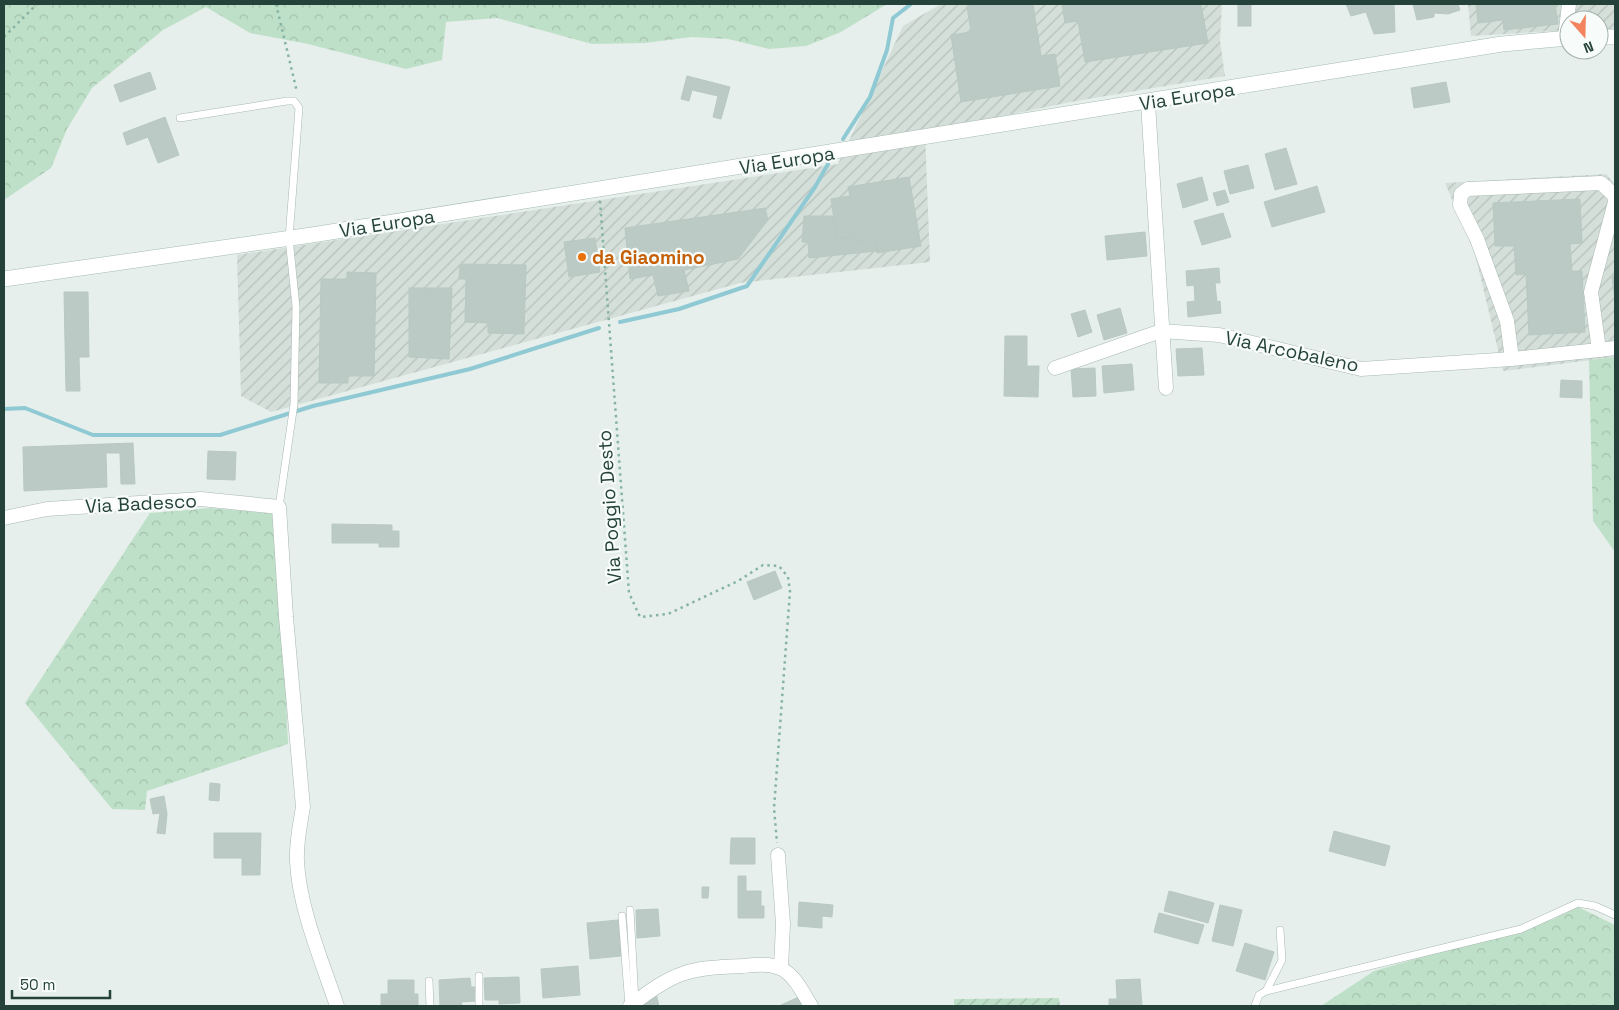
<svg xmlns="http://www.w3.org/2000/svg" width="1619" height="1010" font-family="'Space Grotesk',sans-serif">
	<style>
		.industrial { fill: url(#industrial-furrows) }
		.forest { fill: url(#forest-crowns) }
		.garden { fill: url(#garden-furrows) }
		.lines { fill: none; stroke-linecap: round; stroke-linejoin: round }
		.stream { stroke: #8ec9d4; stroke-width: 4 }
		.building { fill: #bbcac4; stroke: #b8c9c2 }
		.lane-casing { stroke: #a8b8b2; stroke-width: 8 }
		.street-casing { stroke: #a8b8b2; stroke-width: 15 }
		.secondary-casing { stroke: #a4bbb3; stroke-width: 16 }
		.path { stroke: #86b3a5; stroke-width: 2.5; stroke-dasharray: 2.5 4; stroke-linecap: butt }
		.lane { stroke: #fff; stroke-width: 7 }
		.street { stroke: #fff; stroke-width: 14 }
		.secondary { stroke: #fff; stroke-width: 15 }
		.food-dot { fill: #e8710a; stroke: #f7fbf9; stroke-width: 2 }
		.labels { text-anchor: middle; stroke-width: 4.5; stroke-linejoin: round; paint-order: stroke }
		.street-label { font-size: 19px; fill: #24423a; stroke: #f7fbf9 }
		.food-label { font-size: 19px; font-weight: bold; fill: #c56008; stroke: #f7fbf9; text-anchor: start }
	</style>
	<defs>
		<pattern id="industrial-furrows" width="10" height="10" patternUnits="userSpaceOnUse" patternTransform="scale(1.25)"><rect width="10" height="10" fill="#d4dfda"/><path d="M-1 1l2-2M0 10L10 0M9 11l2-2" fill="none" stroke="#b6c1bc"/></pattern>
		<pattern id="forest-crowns" width="20" height="18" patternUnits="userSpaceOnUse" patternTransform="scale(1.25)"><rect width="20" height="18" fill="#bfe0c8"/><path d="M2 6a3 3 0 1 1 6 0M12 15a3 3 0 1 1 6 0" fill="none" stroke="#a4c1ad"/></pattern>
		<pattern id="garden-furrows" width="10" height="10" patternUnits="userSpaceOnUse" patternTransform="scale(1.25)"><rect width="10" height="10" fill="#bfe0c8"/><path d="M-1 1l2-2M0 10L10 0M9 11l2-2" fill="none" stroke="#a4c1ad"/></pattern>
	</defs>
	<rect width="100%" height="100%" fill="#e6efeb"/>
	<g class="industrial">
		<polygon points="941,4 1222,4 1220,41 1225,76 1076,101 925,132 930,262 740,283 271,412 241,396 237,255 838,164 903,26"/>
		<polygon points="1468,4 1615,4 1615,29 1599,29 1599,20 1569,20 1569,30 1471,36"/>
		<polygon points="1606,174 1615,184 1615,357 1503,371 1475,254 1445,183"/>
	</g>
	<g class="forest">
		<polygon points="4,4 887,4 841,32 806,46 769,49 728,39 692,37 645,43 592,44 497,18 446,22 442,60 406,69 308,44 250,33 206,7 163,30 92,88 67,129 51,168 4,200"/>
		<polygon points="1615,357 1615,552 1593,521 1589,360"/>
		<polygon points="210,508 278,514 288,744 147,791 145,810 112,809 25,703 150,513"/>
		<polygon points="1576,906 1615,925 1615,1006 1321,1006 1374,971 1554,919"/>
	</g>
	<polygon class="garden" points="1059,998 1060,1006 954,1006 954,999"/>
	<g class="lines">
		<g class="stream">
			<polyline points="843,139 870,97 887,50 893,18 911,4"/>
			<polyline points="620,322 679,309 747,286 815,187 828,164"/>
			<polyline points="4,409 25,408 93,435 220,435 313,406 470,369 599,328"/>
		</g>
	</g>
	<g class="building">
		<polygon points="979,4 1033,4 1041,56 1055,54 1060,86 961,102 951,35 971,32 967,6"/>
		<polygon points="1062,4 1201,4 1208,43 1085,62 1078,21 1065,23"/>
		<rect x="1238" y="4" width="13" height="22"/>
		<polygon points="1346,4 1394,4 1395,32 1374,34 1366,12 1351,16"/>
		<polygon points="1413,4 1458,4 1460,10 1448,14 1434,13 1434,17 1417,20"/>
		<polygon points="1476,4 1555,4 1558,24 1504,30 1503,20 1478,23"/>
		<polygon points="150,72 156,89 120,102 114,85"/>
		<polygon points="687,76 730,87 721,119 713,117 718,96 692,90 689,101 681,99"/>
		<polygon points="1446,82 1450,102 1414,108 1411,88"/>
		<polygon points="165,117 179,155 158,163 148,137 127,145 123,133"/>
		<polygon points="1286,148 1297,184 1275,190 1265,154"/>
		<polygon points="1248,165 1254,188 1230,194 1224,171"/>
		<polygon points="909,177 921,246 877,253 875,239 854,242 853,236 837,239 831,199 850,196 848,187"/>
		<polygon points="1202,177 1208,200 1183,208 1177,184"/>
		<polygon points="1317,186 1325,212 1272,227 1264,202"/>
		<polygon points="1225,190 1229,202 1217,206 1213,193"/>
		<polygon points="1580,199 1582,243 1570,244 1572,271 1582,271 1585,332 1529,335 1526,274 1516,275 1514,246 1495,246 1493,203"/>
		<polygon points="765,208 768,220 738,259 684,270 689,291 658,296 653,275 630,279 625,228"/>
		<polygon points="1223,213 1231,237 1202,245 1194,221"/>
		<polygon points="804,216 834,216 837,239 853,236 854,242 875,239 877,251 809,258 808,242 802,242"/>
		<polygon points="1145,232 1147,256 1107,260 1105,236"/>
		<polygon points="595,238 600,272 569,277 564,242"/>
		<polygon points="460,264 526,265 524,334 488,333 488,323 465,322 466,279 459,279"/>
		<polygon points="1219,268 1220,283 1215,283 1217,302 1220,301 1221,313 1188,317 1187,302 1195,301 1194,285 1187,286 1186,271"/>
		<polygon points="347,272 376,273 374,376 348,376 348,383 319,383 321,279 347,279"/>
		<polygon points="1615,276 1615,300 1612,277"/>
		<rect x="409" y="288" width="21" height="27"/>
		<polygon points="430,288 452,288 449,359 409,357 409,315 430,315"/>
		<polygon points="64,292 88,292 89,357 79,357 80,391 66,391"/>
		<polygon points="1120,308 1127,333 1104,340 1097,315"/>
		<polygon points="1085,310 1092,332 1078,337 1071,314"/>
		<polygon points="1005,336 1027,336 1027,366 1039,366 1038,397 1004,396"/>
		<polygon points="1202,348 1204,375 1178,376 1176,349"/>
		<polygon points="1132,364 1134,390 1104,393 1102,366"/>
		<polygon points="1095,368 1096,396 1073,397 1071,369"/>
		<polygon points="1561,380 1582,381 1582,398 1560,397"/>
		<polygon points="133,443 135,484 121,484 120,453 106,453 107,487 24,491 23,447"/>
		<polygon points="208,451 236,452 235,480 207,479"/>
		<polygon points="332,524 392,525 392,531 399,531 399,547 379,547 379,543 332,543"/>
		<polygon points="775,571 782,588 754,600 747,582"/>
		<polygon points="210,783 220,784 219,801 209,800"/>
		<polygon points="164,796 167,814 165,834 157,833 160,813 153,814 150,799"/>
		<polygon points="1334,831 1390,846 1385,866 1329,851"/>
		<polygon points="214,833 261,833 260,875 242,875 242,858 214,858"/>
		<polygon points="731,838 755,838 755,864 730,864"/>
		<polygon points="738,876 746,876 746,891 761,891 761,906 764,906 764,918 738,918"/>
		<polygon points="702,887 709,887 708,898 702,898"/>
		<polygon points="1169,891 1214,903 1208,923 1164,911"/>
		<polygon points="799,902 833,905 832,917 822,916 822,928 798,926"/>
		<polygon points="1220,905 1242,910 1233,946 1212,941"/>
		<polygon points="658,909 660,936 637,938 636,910"/>
		<polygon points="1159,913 1204,925 1198,944 1154,932"/>
		<polygon points="618,920 621,956 590,959 587,923"/>
		<polygon points="1245,943 1274,952 1265,980 1236,971"/>
		<polygon points="578,966 580,995 543,998 541,969"/>
		<polygon points="519,977 520,1003 499,1004 499,1000 485,1000 484,978"/>
		<polygon points="470,978 471,987 475,987 476,1001 461,1002 462,1006 440,1006 439,980"/>
		<polygon points="1140,979 1142,1006 1109,1006 1109,999 1117,999 1116,980"/>
		<polygon points="388,980 414,980 414,994 418,994 418,1006 381,1006 381,994 388,994"/>
		<polygon points="656,993 659,1006 642,1006"/>
		<polygon points="801,996 805,1006 779,1006"/>
	</g>
	<g class="lines">
		<defs>
			<g id="lane">
				<polyline points="180,118 287,101 294,101 299,108 289,238 296,307 294,404 279,507"/>
				<polyline points="630,910 635,1002"/>
				<polyline points="622,916 629,1006"/>
				<polyline points="479,976 479,1006"/>
				<polyline points="429,981 430,1006"/>
				<polyline points="1266,991 1282,960 1280,930"/>
				<polyline points="1255,1006 1259,995 1266,991 1521,929 1578,903 1595,906 1615,915"/>
			</g>
			<g id="street">
				<polyline points="1565,38 1569,4"/>
				<polyline points="1148,103 1166,388"/>
				<polyline points="1599,350 1615,348"/>
				<polyline points="1055,368 1161,331 1219,335 1361,369 1512,359 1507,321 1477,239 1460,205 1461,194 1468,189 1601,183 1614,195 1615,202 1591,292 1599,350 1512,359"/>
				<path d="M4 518 47 509 201 499 279 507 286 617 303 807C300 825 296 843 297 861 299 908 322 961 337 1006"/>
				<polyline points="778,855 783,924 781,968"/>
				<path d="M630 1006C674 972 687 968 742 966 754 965 768 963 780 968 795 975 803 993 811 1006"/>
			</g>
			<g id="secondary">
				<polyline points="1599,37 1615,37"/>
				<polyline points="4,279 312,235 1502,44 1569,38"/>
			</g>
		</defs>
		<use href="#lane" class="lane-casing"/>
		<use href="#street" class="street-casing"/>
		<use href="#secondary" class="secondary-casing"/>
		<g class="path">
			<polyline points="276,4 297,92"/>
			<polyline points="4,37 37,4"/>
			<polyline points="600,201 629,593 640,617 668,614 738,581 763,565 779,566 788,577 790,591 774,808 777,843"/>
		</g>
		<use href="#lane" class="lane"/>
		<use href="#street" class="street"/>
		<use href="#secondary" class="secondary"/>
	</g>
	<circle class="food-dot" cx="582" cy="257" r="5"/>
	<g class="labels">
		<g class="street-label">
			<text transform="translate(1187 96) rotate(-9)" y="7">Via Europa</text>
			<text transform="translate(787 160) rotate(-9)" y="7">Via Europa</text>
			<text transform="translate(387 223) rotate(-9)" y="7">Via Europa</text>
			<text transform="translate(1292 351) rotate(12)" y="7">Via Arcobaleno</text>
			<text transform="translate(141 503) rotate(-3)" y="7">Via Badesco</text>
			<text transform="translate(609 507) rotate(-94)" y="7">Via Poggio Desto</text>
		</g>
		<g class="food-label">
			<text x="592" y="264">da Giaomino</text>
		</g>
	</g>
	<rect width="1619" height="1010" fill="none" stroke="#24423a" stroke-width="10"/>
	<g transform="translate(1584 35) rotate(160)"><circle r="24" fill="#f7fbf9" stroke="#a3b1ad"/>
	<path d="M0-4L9 19L0 12L-9 19Z" fill="#f4845f"/>
	<text y="-8" font-size="14" font-weight="bold" text-anchor="middle" fill="#24423a">N</text>
	</g>
	<path d="M12 990v8h98v-8" fill="none" stroke="#24423a" stroke-width="2.5"/>
	<text x="20" y="990" font-size="15" fill="#24423a" stroke="#f7fbf9" stroke-width="4" paint-order="stroke">50 m</text>
</svg>
